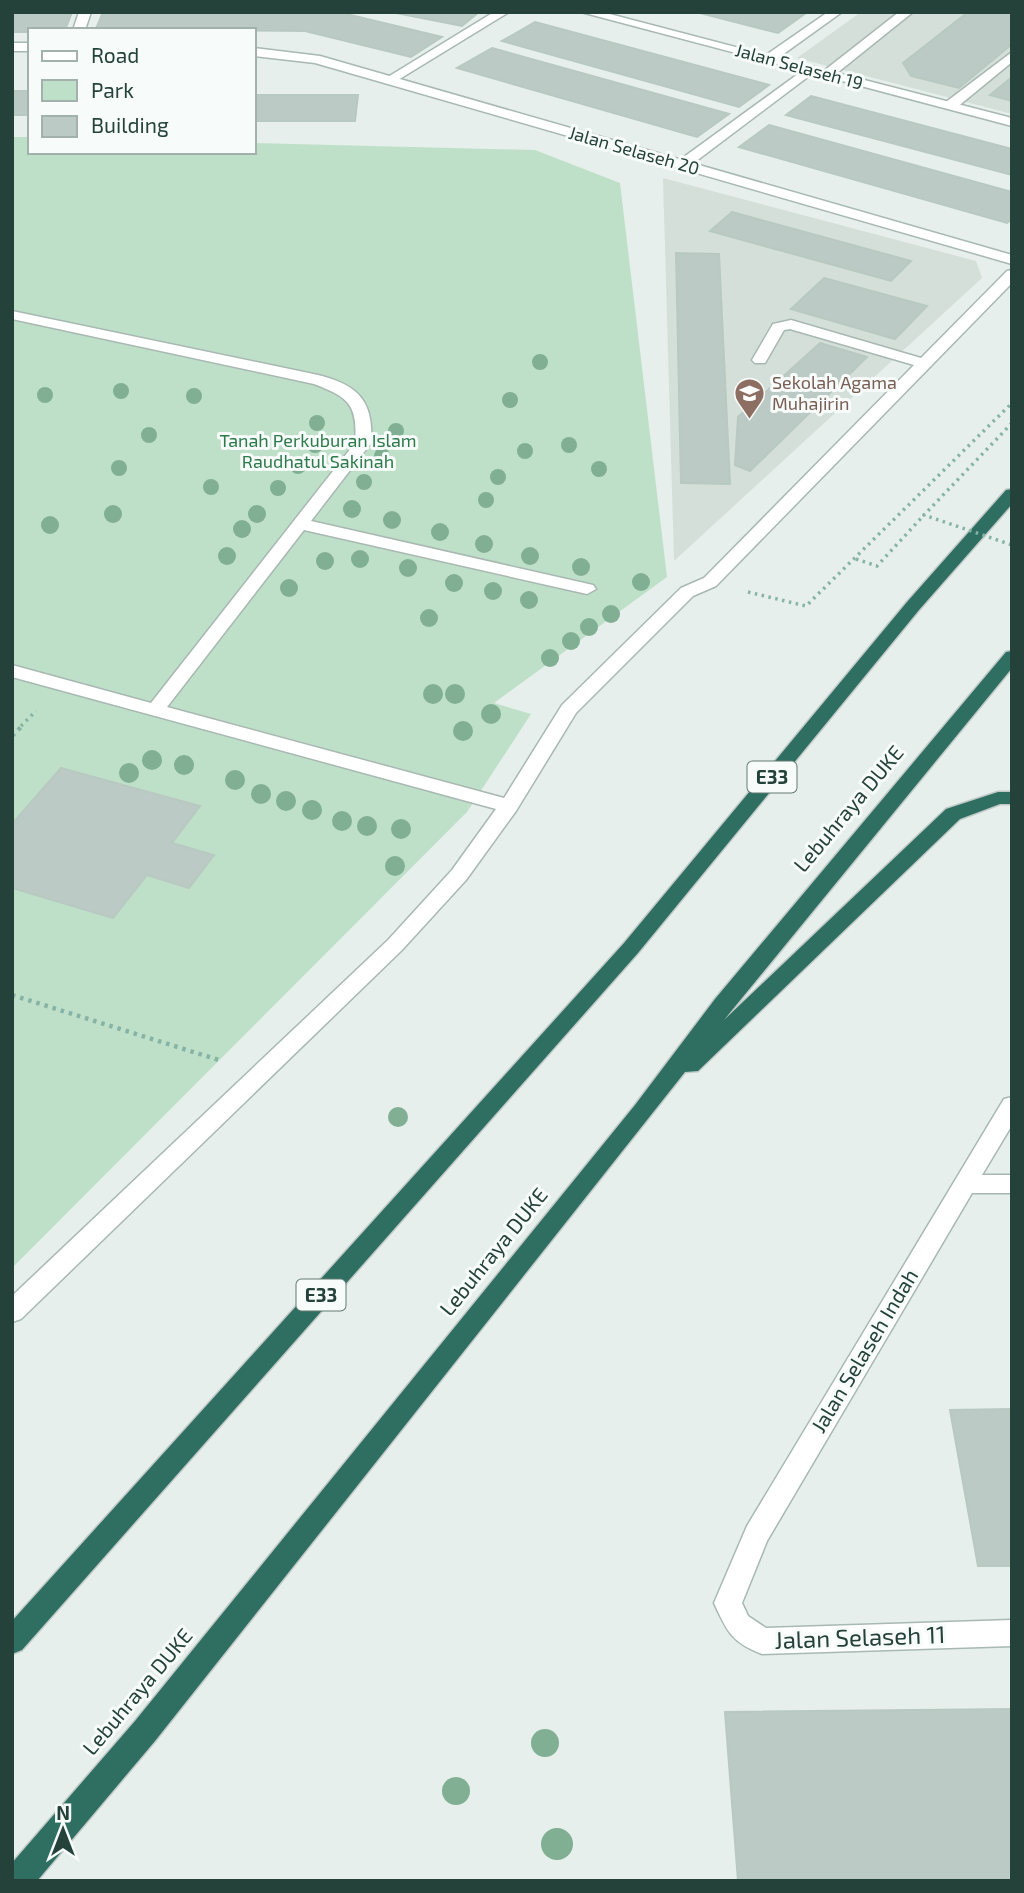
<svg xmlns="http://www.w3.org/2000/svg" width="1024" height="1893" font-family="'Exo 2',sans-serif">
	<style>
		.built { fill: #d4dfda }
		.green { fill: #bfe0c8 }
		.building { fill: #bbcac4; stroke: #b8c9c2; stroke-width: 2 }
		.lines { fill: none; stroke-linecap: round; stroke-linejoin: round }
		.service-casing { stroke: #a8b8b2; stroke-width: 3 }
		.minor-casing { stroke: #a8b8b2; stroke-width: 3 }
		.motorway-casing { stroke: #c2cac8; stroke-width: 3 }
		.path-far1 { stroke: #86b3a5; stroke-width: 3.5; stroke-dasharray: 2.5 4.5; stroke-linecap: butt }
		.path { stroke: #86b3a5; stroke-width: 4.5; stroke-dasharray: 3.5 5; stroke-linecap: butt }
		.service { fill: #fff; fill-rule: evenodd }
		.minor { fill: #fff; fill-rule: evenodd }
		.motorway { fill: #2f6f62; fill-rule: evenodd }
		.path-bridge { stroke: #86b3a5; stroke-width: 3.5; stroke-dasharray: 2.5 4.5; stroke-linecap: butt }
		.tree { fill: #80af93 }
		.labels { text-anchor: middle; stroke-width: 6; stroke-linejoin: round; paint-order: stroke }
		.far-street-label { font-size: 18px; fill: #24423a; stroke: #f7fbf9 }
		.far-education-label { font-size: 18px; fill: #785e54; stroke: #f7fbf9; text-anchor: start }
		.far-park-label { font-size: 18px; fill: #2d7a4b; stroke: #f7fbf9 }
		.shield { fill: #f7fbf9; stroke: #637a73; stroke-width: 2 }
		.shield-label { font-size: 19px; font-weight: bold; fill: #24423a }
		.street-label { font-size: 21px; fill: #24423a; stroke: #f7fbf9 }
		.near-street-label { font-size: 24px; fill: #24423a; stroke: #f7fbf9 }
	</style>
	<rect width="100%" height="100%" fill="#e6efeb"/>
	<g class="built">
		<polygon points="861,12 1012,12 1012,114 797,58"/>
		<polygon points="663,178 976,261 982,278 674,561"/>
	</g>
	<polygon class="green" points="12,137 30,137 30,152 254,152 254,143 535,150 620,183 667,577 494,703 531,714 467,812 12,1268"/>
	<g class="building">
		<polygon points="12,12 72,12 65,30 30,32 12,32"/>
		<polygon points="103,12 338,12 442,37 411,57 305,31 96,29"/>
		<polygon points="391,12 479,12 462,26"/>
		<polygon points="696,12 801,12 806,13 778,33"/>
		<polygon points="968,12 1012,12 1012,44 959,88 911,76 903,63"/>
		<polygon points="535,22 769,85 739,107 502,41"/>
		<polygon points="492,48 729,114 697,137 457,68"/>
		<polygon points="1012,77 1012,101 990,95"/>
		<rect x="12" y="91" width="18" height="24"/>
		<polygon points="254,95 358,95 355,121 254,121"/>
		<polygon points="811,96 1012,149 1012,175 786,115"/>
		<polygon points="769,125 1012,192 1012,219 1007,223 739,147"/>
		<polygon points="732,212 911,261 891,281 710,231"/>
		<polygon points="676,253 719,254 730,484 681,483"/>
		<polygon points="824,278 927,306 895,339 791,309"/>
		<polygon points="820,343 867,357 750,471 735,465 738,417"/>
		<polygon points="61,768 200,806 172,843 214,855 189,888 147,875 113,918 12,888 12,824"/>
		<polygon points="1012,1409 1012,1566 978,1566 950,1410"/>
		<polygon points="1012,1709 1012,1881 738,1881 725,1712"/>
	</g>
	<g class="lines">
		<defs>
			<g id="service">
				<polygon points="79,12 91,12 85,30 73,30"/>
				<polygon points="494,12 509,12 393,83 389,84 383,80"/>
				<polygon points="1012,52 1012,62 956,108 946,108 946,102"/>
				<polygon points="809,66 813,67 813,73 687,168 677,168 677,162"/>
				<path d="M1012 270V283L716 586 693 596 576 713 516 811 466 880 402 950 21 1319 12 1322V1296L388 940 452 870 496 809 12 677V665L151 703 355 443C358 404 348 397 314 384L12 319V311L318 375C358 385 374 401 371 443L311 521 593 585 596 589 587 594 304 530 167 707 504 798 562 705 681 588 704 578 914 365 790 329 784 330 765 363H755L752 360 773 324 791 320 921 358 1007 271Z"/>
			</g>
			<g id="minor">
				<polygon points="581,12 602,12 766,55 828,12 842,12 778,58 825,70 899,12 913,12 837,73 1012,118 1012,126"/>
				<rect x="12" y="43" width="18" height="8"/>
				<polygon points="254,48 320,56 1012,255 1012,264 315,63 254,56"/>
				<path d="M1012 1097V1125L982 1175H1012V1193H972L767 1541 742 1603 748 1616 766 1628 1012 1620V1646L762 1654C731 1642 727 1631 714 1603L747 1526 1004 1099Z"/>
			</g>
			<g id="motorway">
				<polygon points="1012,489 1012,504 919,610 638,953 22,1650 12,1654 12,1621 624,943 907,602 1006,490"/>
				<polygon points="1012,651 1012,668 724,1020 946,809 998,792 1012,792 1012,804 1000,804 960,819 698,1071 685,1072 155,1741 37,1881 12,1881 12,1863 135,1721 635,1105 715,999 1006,652"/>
			</g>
		</defs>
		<use href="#service" class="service-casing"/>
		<use href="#minor" class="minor-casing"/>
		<use href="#motorway" class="motorway-casing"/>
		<g class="path-far1">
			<polyline points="856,559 877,566 924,515"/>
			<polyline points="748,592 806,606 1012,403"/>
			<polyline points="21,726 36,711"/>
		</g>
		<g class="path">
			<polyline points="12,736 23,725"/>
			<polyline points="12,995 222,1061"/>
		</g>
		<use href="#service" class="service"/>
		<use href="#minor" class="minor"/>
		<use href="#motorway" class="motorway"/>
		<polyline class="path-bridge" points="1012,423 924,515 1012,545"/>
	</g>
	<g class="tree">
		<circle cx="540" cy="362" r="8"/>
		<circle cx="121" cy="391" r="8"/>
		<circle cx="45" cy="395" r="8"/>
		<circle cx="194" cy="396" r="8"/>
		<circle cx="510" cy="400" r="8"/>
		<circle cx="317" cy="423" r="8"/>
		<circle cx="396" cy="431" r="8"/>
		<circle cx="149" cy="435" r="8"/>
		<circle cx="315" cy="445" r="8"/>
		<circle cx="569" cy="445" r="8"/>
		<circle cx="525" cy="451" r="8"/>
		<circle cx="382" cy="456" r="8"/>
		<circle cx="298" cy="466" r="8"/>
		<circle cx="119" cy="468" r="8"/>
		<circle cx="599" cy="469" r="8"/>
		<circle cx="498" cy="477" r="8"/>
		<circle cx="364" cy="482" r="8"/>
		<circle cx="211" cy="487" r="8"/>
		<circle cx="278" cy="488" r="8"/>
		<circle cx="486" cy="500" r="8"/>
		<circle cx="352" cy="509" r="9"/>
		<circle cx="113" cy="514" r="9"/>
		<circle cx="257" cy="514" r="9"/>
		<circle cx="392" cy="520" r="9"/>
		<circle cx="50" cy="525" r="9"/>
		<circle cx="242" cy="529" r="9"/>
		<circle cx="440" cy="532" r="9"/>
		<circle cx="484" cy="544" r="9"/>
		<circle cx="227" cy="556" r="9"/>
		<circle cx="530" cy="556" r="9"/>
		<circle cx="360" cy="559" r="9"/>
		<circle cx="325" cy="561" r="9"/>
		<circle cx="581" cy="567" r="9"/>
		<circle cx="408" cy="568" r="9"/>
		<circle cx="641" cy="582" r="9"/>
		<circle cx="454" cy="583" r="9"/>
		<circle cx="289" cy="588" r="9"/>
		<circle cx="493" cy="591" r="9"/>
		<circle cx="529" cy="600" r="9"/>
		<circle cx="611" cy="614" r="9"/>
		<circle cx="429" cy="618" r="9"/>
		<circle cx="589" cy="627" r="9"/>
		<circle cx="571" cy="641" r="9"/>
		<circle cx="550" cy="658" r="9"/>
		<circle cx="433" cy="694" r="10"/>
		<circle cx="455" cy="694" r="10"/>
		<circle cx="491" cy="714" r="10"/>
		<circle cx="463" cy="731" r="10"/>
		<circle cx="152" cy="760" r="10"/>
		<circle cx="184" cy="765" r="10"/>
		<circle cx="129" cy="773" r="10"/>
		<circle cx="235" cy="780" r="10"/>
		<circle cx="261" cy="794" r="10"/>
		<circle cx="286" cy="801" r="10"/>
		<circle cx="312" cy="810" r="10"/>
		<circle cx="342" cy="821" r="10"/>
		<circle cx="367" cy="826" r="10"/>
		<circle cx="401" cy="829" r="10"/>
		<circle cx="395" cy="866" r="10"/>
		<circle cx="398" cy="1117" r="10"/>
		<circle cx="545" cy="1743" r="14"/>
		<circle cx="456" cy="1791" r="14"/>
		<circle cx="557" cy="1844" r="16"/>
	</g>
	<defs>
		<symbol id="school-pin" viewBox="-11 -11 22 30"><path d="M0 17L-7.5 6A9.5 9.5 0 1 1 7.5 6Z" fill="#8d6e63" stroke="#f7fbf9"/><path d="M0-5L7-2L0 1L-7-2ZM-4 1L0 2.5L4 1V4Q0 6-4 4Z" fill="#fff"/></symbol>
	</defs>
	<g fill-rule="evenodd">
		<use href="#school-pin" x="732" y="376" width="35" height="47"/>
	</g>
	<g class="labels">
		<g class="far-street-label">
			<text transform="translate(799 67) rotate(15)" y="6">Jalan Selaseh 19</text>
			<text transform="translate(634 151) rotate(16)" y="6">Jalan Selaseh 20</text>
		</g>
		<g class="far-education-label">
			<text x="772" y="389">Sekolah Agama<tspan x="772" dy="21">Muhajirin</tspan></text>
		</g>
		<g class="far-park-label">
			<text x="318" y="447">Tanah Perkuburan Islam<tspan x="318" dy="21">Raudhatul Sakinah</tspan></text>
		</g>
		<g class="shield">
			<rect x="747.5" y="761.5" width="49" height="31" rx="5"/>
			<rect x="296.5" y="1279.5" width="49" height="31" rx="5"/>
		</g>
		<g class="shield-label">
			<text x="772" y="784">E33</text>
			<text x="321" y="1302">E33</text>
		</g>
		<g class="street-label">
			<text transform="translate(849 809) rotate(-50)" y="7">Lebuhraya DUKE</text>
			<text transform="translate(494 1252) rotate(-51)" y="7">Lebuhraya DUKE</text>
			<text transform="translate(865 1351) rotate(-59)" y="7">Jalan Selaseh Indah</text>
			<text transform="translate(138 1692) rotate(-50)" y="7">Lebuhraya DUKE</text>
		</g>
		<g class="near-street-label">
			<text transform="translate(860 1638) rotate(-2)" y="8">Jalan Selaseh 11</text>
		</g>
	</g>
	<rect width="1024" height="1893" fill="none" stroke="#24423a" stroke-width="28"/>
	<rect x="28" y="28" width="228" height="126" fill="#f7fbf9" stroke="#a3b1ad" stroke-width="2"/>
	<rect x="42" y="51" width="35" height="10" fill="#ffffff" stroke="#a3b1ad" stroke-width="2"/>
	<text x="91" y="63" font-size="21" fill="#24423a">Road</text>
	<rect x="42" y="80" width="35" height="21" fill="#bfe0c8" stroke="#a3b1ad" stroke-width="2"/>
	<text x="91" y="98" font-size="21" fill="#24423a">Park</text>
	<rect x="42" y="116" width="35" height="21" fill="#bbcac4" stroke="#a3b1ad" stroke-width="2"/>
	<text x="91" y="133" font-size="21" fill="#24423a">Building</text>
	<g transform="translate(63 1830)" stroke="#f7fbf9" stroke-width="5" paint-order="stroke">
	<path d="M0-5L12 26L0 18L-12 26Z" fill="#24423a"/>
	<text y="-10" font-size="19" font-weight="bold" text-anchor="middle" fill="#24423a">N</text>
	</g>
</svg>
